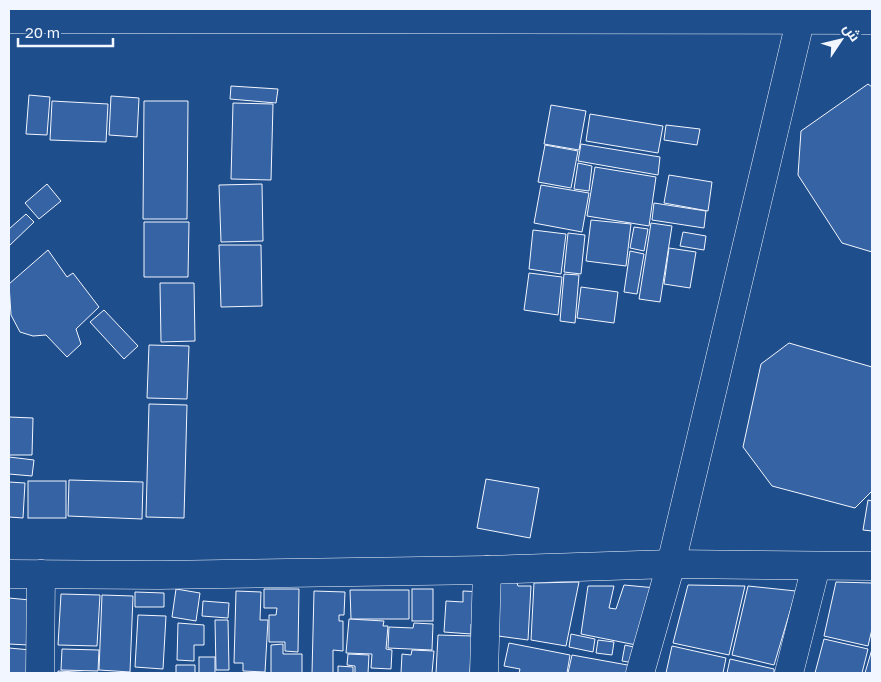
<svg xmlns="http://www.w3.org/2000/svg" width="881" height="682" font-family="'Golos Text',Cairo,sans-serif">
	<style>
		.building { fill: #3563a3; stroke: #f2f6ff }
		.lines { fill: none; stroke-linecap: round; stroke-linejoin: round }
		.street-casing { stroke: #f2f6ff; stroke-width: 29 }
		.street { stroke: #1f4e8c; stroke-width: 28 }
	</style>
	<rect width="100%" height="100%" fill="#1f4e8c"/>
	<g class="building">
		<polygon points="868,84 872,87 872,252 842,243 798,175 801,131"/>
		<polygon points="231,86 278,89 276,103 230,99"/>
		<polygon points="29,95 50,97 47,135 26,134"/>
		<polygon points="111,96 139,98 137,137 109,135"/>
		<polygon points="52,101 108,104 106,142 50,140"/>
		<polygon points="144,101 188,101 187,219 143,219"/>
		<polygon points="233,103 273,104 271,180 231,179"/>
		<polygon points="551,105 586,111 579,150 544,144"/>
		<polygon points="590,114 663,126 658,153 586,141"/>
		<polygon points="666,125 700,129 697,145 664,140"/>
		<polygon points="581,144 660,157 658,175 578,161"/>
		<polygon points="545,145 578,151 571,188 538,182"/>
		<polygon points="578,163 592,166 589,191 574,189"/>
		<polygon points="595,167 656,177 649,226 587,216"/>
		<polygon points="669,175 712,182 708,211 664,203"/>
		<polygon points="47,184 61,201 39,219 25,203"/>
		<polygon points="262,184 263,241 221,242 219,185"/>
		<polygon points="541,185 589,193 582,232 534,223"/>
		<polygon points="654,203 706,211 704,228 652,220"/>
		<polygon points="26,214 34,222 9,246 9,229"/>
		<polygon points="591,220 631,224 626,266 586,261"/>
		<polygon points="144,222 189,222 188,277 144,277"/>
		<polygon points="651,223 672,226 660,302 639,299"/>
		<polygon points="634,227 648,229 644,251 630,248"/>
		<polygon points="533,230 566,234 561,274 529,269"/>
		<polygon points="683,232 706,236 704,250 680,246"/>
		<polygon points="568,233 585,235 581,274 564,272"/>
		<polygon points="219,245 261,245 262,306 221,307"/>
		<polygon points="669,248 696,252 690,288 664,284"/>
		<polygon points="48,250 67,277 73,273 99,307 76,329 81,344 67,357 46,335 33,336 20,332 11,315 9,284"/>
		<polygon points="630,251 644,254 637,294 624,292"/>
		<polygon points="529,273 562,277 558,315 524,310"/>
		<polygon points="564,274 579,275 575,323 560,321"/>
		<polygon points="160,283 194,283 195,341 161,342"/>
		<polygon points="581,287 618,292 614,323 577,318"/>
		<polygon points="104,310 138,346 124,359 90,322"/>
		<polygon points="789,343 872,367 872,491 855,508 772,486 743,447 761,364"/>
		<polygon points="149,345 189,346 187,399 147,398"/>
		<polygon points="149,404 187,405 184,518 146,517"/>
		<polygon points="9,417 33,418 32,455 9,455"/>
		<polygon points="9,457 34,460 32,476 9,474"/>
		<polygon points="486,479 539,488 530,538 477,528"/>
		<polygon points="69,480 143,482 142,519 68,516"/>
		<rect x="28" y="481" width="38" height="37"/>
		<polygon points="9,482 25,483 23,518 9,517"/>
		<polygon points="868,500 872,501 872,531 863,530"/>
		<polygon points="498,576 515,577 518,586 531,586 528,640 498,636"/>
		<polygon points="579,582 566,646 531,640 534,583"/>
		<polygon points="836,582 872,583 872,629 868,646 824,636"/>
		<polygon points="624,585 656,588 641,646 581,634 588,586 614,586 609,608 616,609"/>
		<polygon points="688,585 745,586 729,655 673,643"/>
		<polygon points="748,586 796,591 774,665 732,655"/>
		<polygon points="176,589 200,593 196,621 172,617"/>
		<polygon points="264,589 299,589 298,652 285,651 285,642 269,642 269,615 276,615 277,608 264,608"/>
		<rect x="412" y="589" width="21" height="32"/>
		<polygon points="350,590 409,590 409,619 351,619"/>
		<polygon points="236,591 261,592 260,620 268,620 265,672 243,671 243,663 234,663"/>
		<polygon points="314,591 345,592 344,615 339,615 339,621 343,621 343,651 333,650 333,673 312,673"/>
		<polygon points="463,591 484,592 483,625 471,624 471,634 444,632 446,601 463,602"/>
		<polygon points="135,592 164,593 164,607 135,607"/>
		<polygon points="61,594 100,595 97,646 58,645"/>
		<polygon points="102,595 133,596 130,672 99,670"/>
		<polygon points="9,598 30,600 28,645 9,644"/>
		<polygon points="203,601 229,603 228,618 202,616"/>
		<polygon points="138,615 166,616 163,669 135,667"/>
		<polygon points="349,619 384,621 383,626 388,626 386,649 392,650 391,669 371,668 372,654 346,653"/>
		<polygon points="215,620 228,620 229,670 216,670"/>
		<polygon points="178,623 204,625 204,645 194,645 194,661 177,660"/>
		<polygon points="414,623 433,624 432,650 388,648 389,627 413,628"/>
		<polygon points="571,634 595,639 593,652 569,647"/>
		<polygon points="438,635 473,636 483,653 471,652 470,673 436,673"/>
		<polygon points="824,639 868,649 862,673 815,673"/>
		<polygon points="598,640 614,642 612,655 596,653"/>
		<polygon points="509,643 570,655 567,673 519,673 520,669 504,666"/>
		<polygon points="283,644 283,654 302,654 302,673 271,673 271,645"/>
		<polygon points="625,645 642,649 640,664 622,661"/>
		<polygon points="672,646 726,658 723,673 666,673"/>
		<polygon points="9,648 31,650 29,673 9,673"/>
		<polygon points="62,649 99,650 98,671 61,670"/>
		<polygon points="872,649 872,673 865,673"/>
		<polygon points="412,650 434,651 432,673 401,673 402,654 411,655"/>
		<polygon points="348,654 369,655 368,673 355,673 355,666 347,665"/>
		<polygon points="572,655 633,666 631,673 568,673"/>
		<rect x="199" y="657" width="16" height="16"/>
		<polygon points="730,659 774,669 774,673 727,673"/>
		<polygon points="176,665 195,665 195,673 170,673 176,673"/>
		<polygon points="338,666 353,667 353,673 338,673"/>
		<polygon points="58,671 94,673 58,673"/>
	</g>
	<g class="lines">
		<defs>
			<g id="street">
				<polyline points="9,19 872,20"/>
				<polyline points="9,574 159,575 487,570 671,564 872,566"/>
				<polyline points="40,673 41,574"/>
				<polyline points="484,673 487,570"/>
				<polyline points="640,673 671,564 803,9"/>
				<polyline points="789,673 816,566"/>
			</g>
		</defs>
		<use href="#street" class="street-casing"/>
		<use href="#street" class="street"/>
	</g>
	<rect width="881" height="682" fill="none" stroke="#f2f6ff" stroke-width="20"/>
	<g transform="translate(841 40) rotate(55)" stroke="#1f4e8c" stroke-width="4" paint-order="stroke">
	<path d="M0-4L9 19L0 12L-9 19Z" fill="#f2f6ff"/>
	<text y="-8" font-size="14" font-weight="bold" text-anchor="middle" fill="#f2f6ff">ش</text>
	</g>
	<path d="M18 38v8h95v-8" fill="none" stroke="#f2f6ff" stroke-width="2.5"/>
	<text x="25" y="38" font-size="15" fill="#f2f6ff" stroke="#1f4e8c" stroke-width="4" paint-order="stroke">20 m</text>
</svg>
